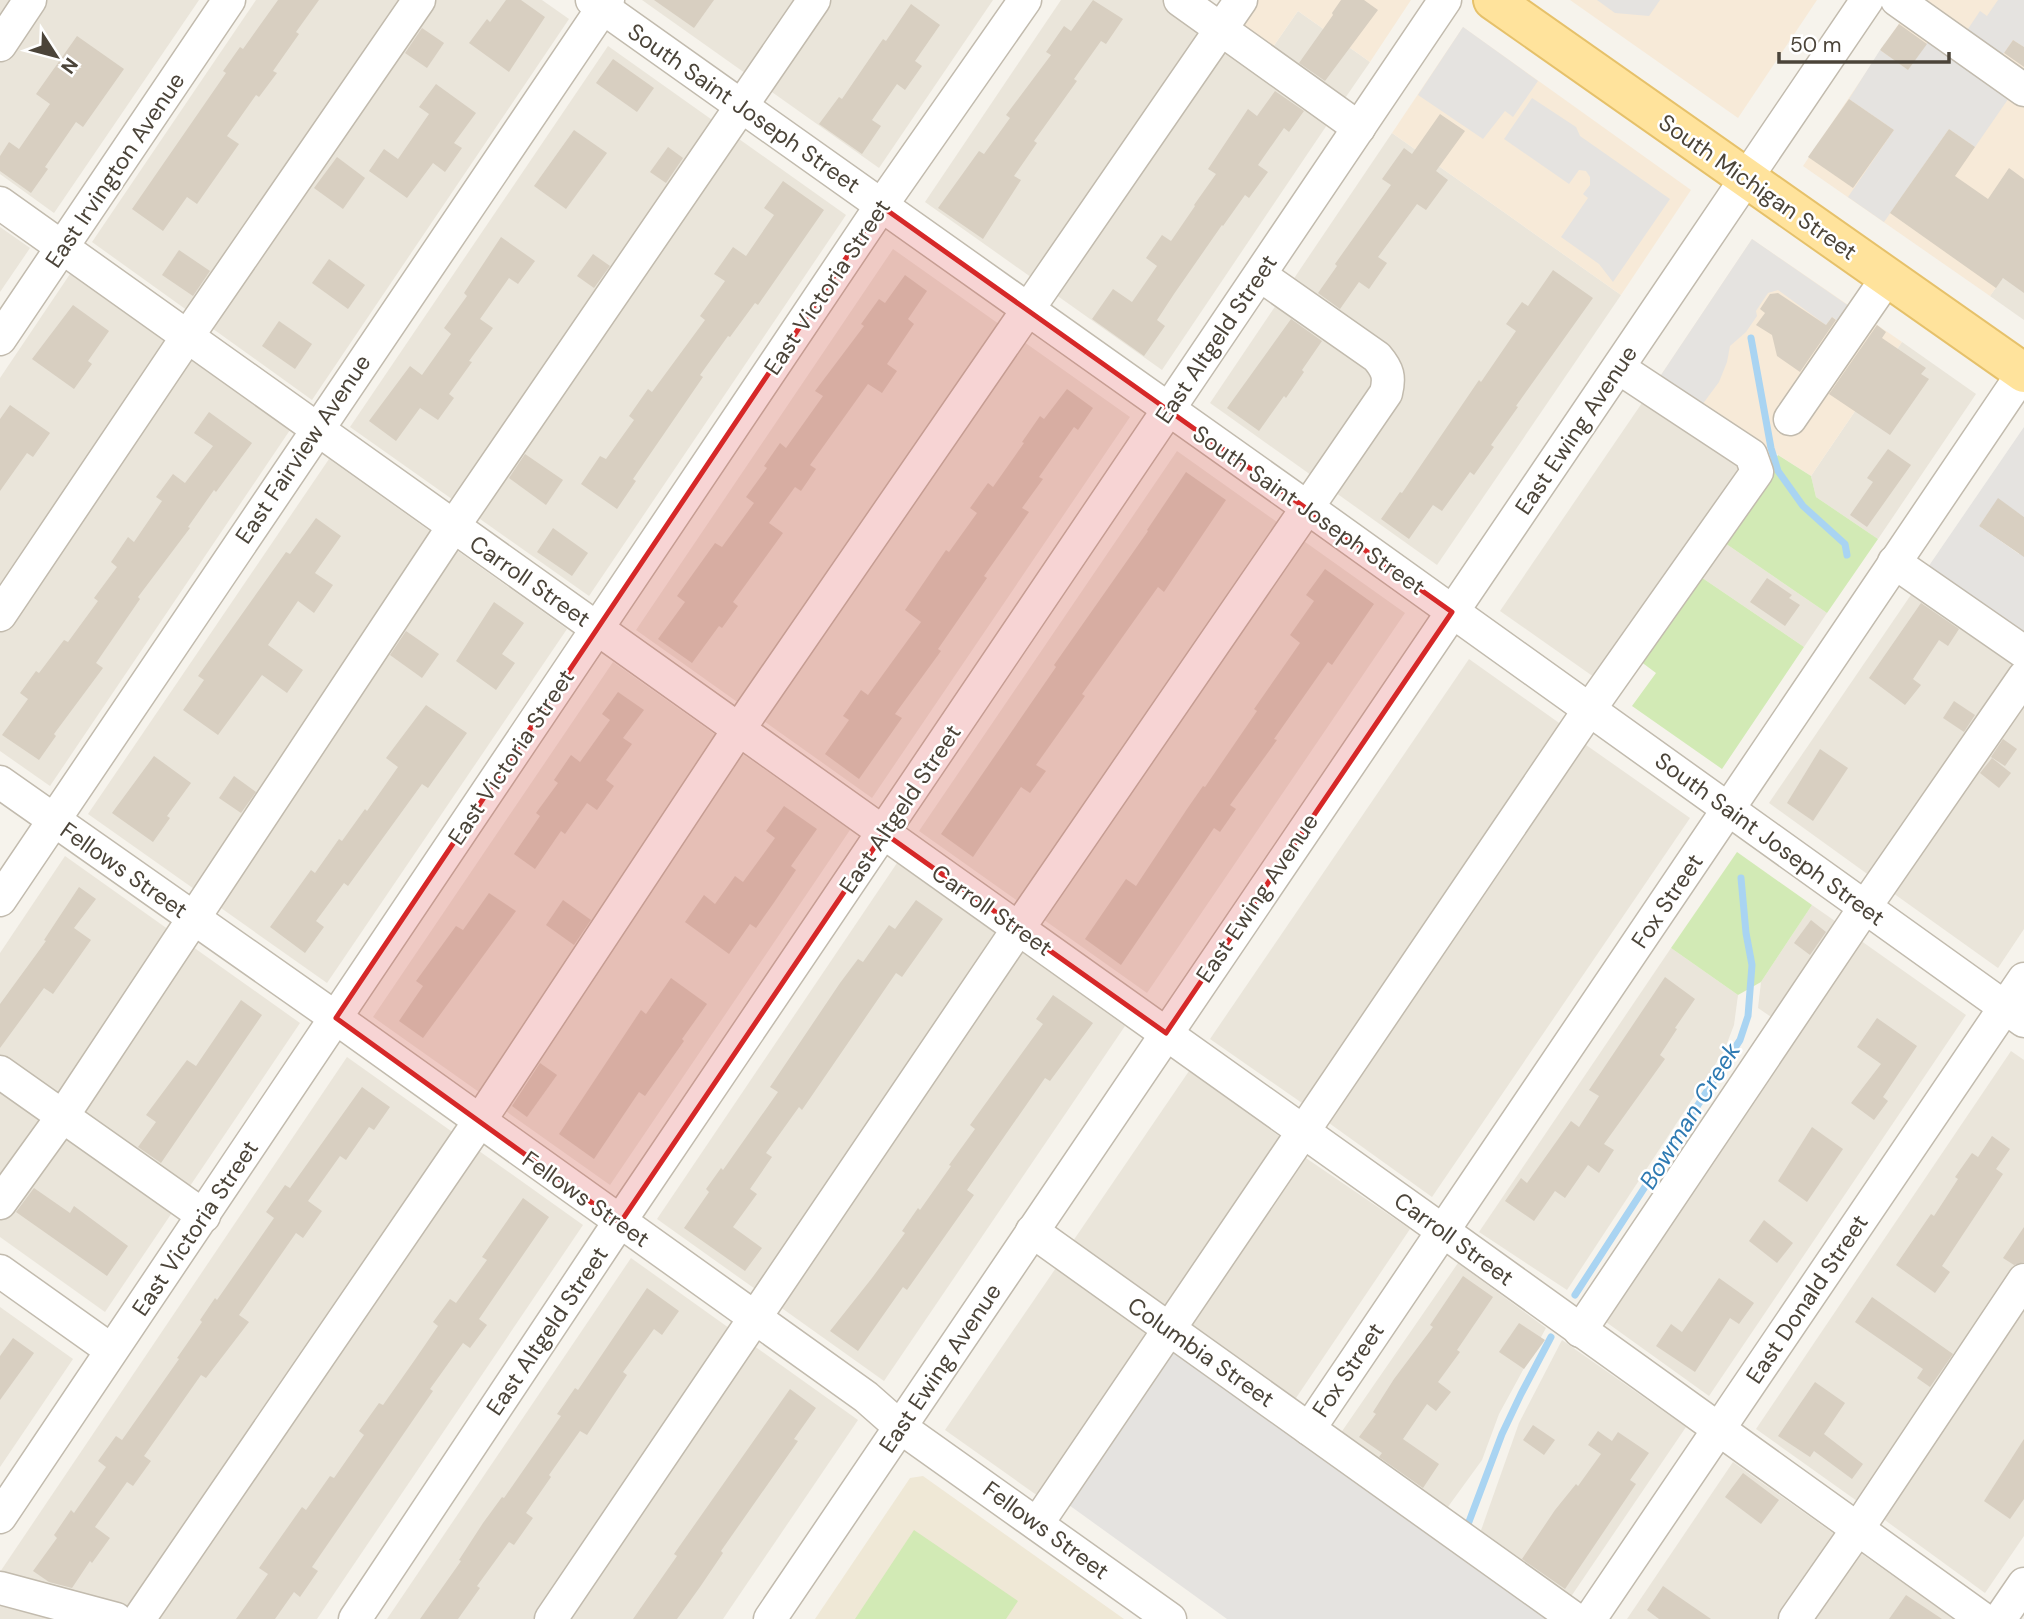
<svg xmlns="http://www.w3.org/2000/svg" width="2024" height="1619" font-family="'DM Sans',sans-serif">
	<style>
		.residential { fill: #eae5da }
		.commercial { fill: #f7ead8 }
		.education { fill: #efe8d6 }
		.green { fill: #d2eab5 }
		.parking { fill: #e5e3e0 }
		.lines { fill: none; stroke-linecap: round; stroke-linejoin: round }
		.stream { stroke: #a9d4f2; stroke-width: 7 }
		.building { fill: #d8cfc1 }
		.minor-casing { stroke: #c2bbae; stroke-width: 35 }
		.major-casing { stroke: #e6c16a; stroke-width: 42 }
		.minor { stroke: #fff; stroke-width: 32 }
		.major { stroke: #ffe39c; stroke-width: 38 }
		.marked { fill: #d62828; fill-opacity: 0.2; stroke: #d62828; stroke-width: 5; stroke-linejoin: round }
		.labels { text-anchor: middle; stroke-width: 5; stroke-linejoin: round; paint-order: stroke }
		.street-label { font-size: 23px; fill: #4b4439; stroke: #fff }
		.water-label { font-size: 24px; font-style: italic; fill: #2e7ab2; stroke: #fff }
	</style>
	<rect width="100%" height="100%" fill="#f6f3ec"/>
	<g class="residential">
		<polygon points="0,0 199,0 54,213 0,174"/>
		<polygon points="256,0 542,0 569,19 312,400 92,242"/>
		<polygon points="642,0 993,0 879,168"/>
		<polygon points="1061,0 1170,0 1333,116 1162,370 925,202"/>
		<polygon points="1298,11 1370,62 1341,104 1268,54"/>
		<polygon points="608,46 846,215 589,596 350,427"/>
		<polygon points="1392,133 1621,295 1437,565 1210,403"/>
		<polygon points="0,227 30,248 0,292"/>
		<polygon points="2024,248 2024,320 1990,296"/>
		<polygon points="893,249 1130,417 872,798 636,630"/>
		<polygon points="70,274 290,430 50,786 0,751 0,378"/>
		<polygon points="1902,342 1976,394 1878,539 1816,497 1811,476"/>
		<polygon points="1644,400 1747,471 1601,682 1500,611"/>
		<polygon points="1177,451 1405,613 1147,993 919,831"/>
		<polygon points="329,459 567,629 327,983 88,814"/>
		<polygon points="1719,539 1827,613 1804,647 1695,573"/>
		<polygon points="1919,583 2024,655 1877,881 1769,803"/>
		<polygon points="1469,659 1569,730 1312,1110 1210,1039"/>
		<polygon points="613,662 850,830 610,1185 373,1017"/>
		<polygon points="2024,686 2024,929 1998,968 1886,888"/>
		<polygon points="1579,740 1690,818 1432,1197 1322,1118"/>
		<polygon points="65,856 300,1023 105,1312 0,1237 0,953"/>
		<polygon points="897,863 1125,1026 884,1381 657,1219"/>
		<polygon points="1812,905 1845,928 1780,1023 1758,1008 1761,982"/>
		<polygon points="1857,938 1966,1015 1709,1396 1599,1317"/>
		<polygon points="1671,948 1738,995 1734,1025 1724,1051 1567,1290 1479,1232"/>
		<polygon points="2011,1051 2024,1060 2024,1270 1864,1506 1756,1429"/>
		<polygon points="347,1057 583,1225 317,1619 0,1619 0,1572"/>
		<polygon points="1189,1071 1290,1144 1173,1315 1071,1244"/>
		<polygon points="1300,1154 1410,1229 1294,1401 1184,1326"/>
		<polygon points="631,1258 858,1420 723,1619 387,1619"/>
		<polygon points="1060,1262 1160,1333 1045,1501 945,1430"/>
		<polygon points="1458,1263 1546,1328 1499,1414 1482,1460 1445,1511 1338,1437"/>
		<polygon points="2024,1297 2024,1536 1985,1593 1878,1515"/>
		<polygon points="0,1307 73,1359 0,1467"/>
		<polygon points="1562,1340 1686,1427 1568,1601 1479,1536 1519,1423"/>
		<polygon points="1733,1462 1844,1541 1789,1619 1627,1619"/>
		<polygon points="1852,1547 1954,1619 1804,1619"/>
	</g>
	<g class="commercial">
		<polygon points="1249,0 1411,0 1370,62 1298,11 1268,54 1231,27"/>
		<polygon points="1570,0 1817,0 1738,118"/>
		<polygon points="1914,0 2024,0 2024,82"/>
		<polygon points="1904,16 2024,100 2024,248 1990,296 1803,166"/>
		<polygon points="1463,27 1691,190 1621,295 1392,133"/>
		<polygon points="1752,239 1902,342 1811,476 1659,378"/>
	</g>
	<polygon class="education" points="923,1476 1124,1619 815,1619 910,1478"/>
	<g class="green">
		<polygon points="1778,455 1811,476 1816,497 1878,539 1827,613 1719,539"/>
		<polygon points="1695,573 1804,647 1722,769 1632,706 1656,673 1636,658"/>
		<polygon points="1737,852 1812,905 1761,982 1738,995 1671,948"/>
		<polygon points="914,1530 1018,1601 1006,1619 855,1619"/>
	</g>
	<g class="parking">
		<polygon points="1597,0 1660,0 1649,16 1615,13"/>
		<polygon points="1998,0 2024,0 2024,47 2013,40 2001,57 1962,38 1980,11 1987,16"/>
		<polygon points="1463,27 1538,81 1513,117 1505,111 1483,139 1418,95"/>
		<polygon points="1932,36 2013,92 1975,147 1949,129 1884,222 1848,197 1894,130 1849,99 1880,50 1908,70"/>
		<polygon points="1532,98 1576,127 1580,136 1670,199 1613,282 1599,264 1561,237 1588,198 1583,194 1590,185 1590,177 1586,171 1579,170 1569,184 1504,139"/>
		<polygon points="1752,239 1856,311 1846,326 1832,317 1826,325 1778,290 1768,293 1756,311 1757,316 1746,332 1730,346 1727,362 1719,382 1702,405 1659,378"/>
		<polygon points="2024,427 2024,517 1998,499 1979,526 2019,554 2024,547 2024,641 1924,573"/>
		<polygon points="1170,1342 1556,1619 1227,1619 1062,1500"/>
	</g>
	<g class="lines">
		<g class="stream">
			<polyline points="1751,338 1771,448 1778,471 1803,506 1845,544 1847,555"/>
			<polyline points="1575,1295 1740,1040 1748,1016 1752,965 1746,933 1741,878"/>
			<polyline points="1467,1527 1502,1434 1521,1394 1551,1337"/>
		</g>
	</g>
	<g class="building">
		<polygon points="278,0 319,0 296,32 299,34 273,71 277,73 259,97 256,95 227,136 239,144 197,204 187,197 163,231 132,209 226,73 223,71 240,47 243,49"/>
		<polygon points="506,0 521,0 545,17 509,72 469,43 487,19 490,22"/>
		<polygon points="654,0 714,0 694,28"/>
		<polygon points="1093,0 1123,19 1106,44 1101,41 1074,79 1077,81 1034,141 1037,143 1014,176 1021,180 983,239 938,208 979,151 984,154 1010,118 1006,115 1051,55 1046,52 1064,26 1071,31"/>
		<polygon points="1341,0 1364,0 1378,10 1325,81 1299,63 1333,15 1332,13"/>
		<polygon points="911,4 940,25 915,61 922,66 905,90 897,84 872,120 881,126 862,154 819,124 839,97 842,99 883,39 886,41"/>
		<polygon points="1899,24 1927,44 1908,70 1880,50"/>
		<polygon points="422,28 444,43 427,68 405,53"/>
		<polygon points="77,36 124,69 83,127 76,122 45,167 48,169 31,193 0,171 0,156 9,142 19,149 50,104 36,94"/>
		<polygon points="2013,40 2024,47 2024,67 2004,53"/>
		<polygon points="613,59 654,88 637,112 596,83"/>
		<polygon points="436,84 476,113 454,143 462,148 445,172 433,163 407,198 369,171 384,149 398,159 429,114 419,107"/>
		<polygon points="1275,91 1304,111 1289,132 1284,128 1258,165 1268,172 1249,198 1245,195 1223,226 1222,225 1174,294 1157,320 1165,326 1144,356 1092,319 1113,289 1132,302 1157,266 1146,258 1162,235 1171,241 1195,206 1194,205 1216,174 1208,169 1248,109 1257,116"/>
		<polygon points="1849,99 1894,130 1853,188 1808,157"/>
		<polygon points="1440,114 1465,131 1436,171 1448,180 1426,210 1417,204 1378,257 1387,263 1369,289 1359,282 1340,309 1318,293 1337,266 1335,264 1391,185 1382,179 1404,148 1412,154"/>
		<polygon points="1949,129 1975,147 1955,176 1988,199 2009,168 2024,179 2024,293 2003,278 1996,288 1890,213"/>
		<polygon points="574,130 607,153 566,209 534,186"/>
		<polygon points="668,147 683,158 666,183 650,172"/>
		<polygon points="337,157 365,178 343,209 314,188"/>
		<polygon points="783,181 824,210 758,305 755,303 730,337 728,336 700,375 703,377 633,479 636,481 617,509 581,484 600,456 606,459 634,420 629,416 648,389 652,392 705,320 700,316 725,281 714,274 733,247 746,256 774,215 764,208"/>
		<polygon points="501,237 535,261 518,284 509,278 480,319 493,328 469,361 472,362 449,394 454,398 438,420 420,408 396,441 369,421 410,366 422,375 451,334 444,328 467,296 464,293"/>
		<polygon points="179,250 210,271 193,296 162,275"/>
		<polygon points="593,254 610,266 594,288 577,276"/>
		<polygon points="329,259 365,285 348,309 312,283"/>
		<polygon points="1553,270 1593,298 1516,406 1518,407 1491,445 1494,447 1474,475 1470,472 1442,511 1433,505 1409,539 1381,519 1400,492 1402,493 1479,380 1481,382 1516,331 1506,324 1522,302 1528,306"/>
		<polygon points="905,275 927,291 908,319 914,324 887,364 897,371 882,393 868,384 810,465 816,469 801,491 795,487 769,523 783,533 733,602 738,606 722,628 719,626 692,663 658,639 685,602 677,596 715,543 722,547 754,503 746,497 767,468 764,466 780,443 786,448 823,396 815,391 864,326 861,324 879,299 885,303"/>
		<polygon points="1778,293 1826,325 1832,317 1836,320 1800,372 1777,356 1772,335 1756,325 1765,313 1760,309 1770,294"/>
		<polygon points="73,305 109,331 88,361 92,364 74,389 32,359"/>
		<polygon points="1291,319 1322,341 1302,370 1304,372 1286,398 1284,396 1259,431 1227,408"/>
		<polygon points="279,321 312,344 295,369 262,346"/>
		<polygon points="1877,325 1886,332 1882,338 1926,368 1921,374 1929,379 1890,435 1829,394"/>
		<polygon points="1067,389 1093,408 1078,430 1074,427 1039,477 1043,479 1022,508 1029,512 984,576 987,578 938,649 941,651 895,714 902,718 859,779 825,754 849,720 843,716 861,690 868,695 921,622 905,610 946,550 949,552 977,513 970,508 988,483 993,487 1024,443 1022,442 1040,416 1044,419"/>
		<polygon points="10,405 50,433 33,457 27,453 0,491 0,419"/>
		<polygon points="209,412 252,443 216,492 214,490 188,527 190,528 138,597 140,599 96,663 103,668 54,734 56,736 39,760 2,735 28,699 20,693 36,671 39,673 64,640 68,642 98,601 94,598 117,567 111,562 128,537 134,542 162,501 156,497 173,474 185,483 213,446 194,433"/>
		<polygon points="1888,449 1911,465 1867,527 1850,515 1873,482 1867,478"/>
		<polygon points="525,454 563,480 546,505 509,478"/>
		<polygon points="1186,472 1226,500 1164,592 1158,587 1082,694 1085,696 1036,765 1046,771 1030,793 1021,787 973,857 941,834 1056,667 1054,665 1148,531 1147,530"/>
		<polygon points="1998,498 2024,517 2024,557 1979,526"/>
		<polygon points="316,518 341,536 315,573 333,585 314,613 298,601 268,645 303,670 287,693 262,675 218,735 183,710 204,680 198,676 286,552 290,554"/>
		<polygon points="553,528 588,553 572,576 537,552"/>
		<polygon points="1325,569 1374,604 1332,665 1328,662 1274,739 1277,740 1230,805 1236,809 1220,832 1214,828 1121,965 1085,939 1126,879 1136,886 1187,809 1203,786 1205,787 1257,711 1254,709 1300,643 1290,635 1314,601 1306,595"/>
		<polygon points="1767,578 1792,595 1789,598 1800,605 1785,626 1750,602"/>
		<polygon points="494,602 524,623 502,654 515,663 496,690 456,661"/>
		<polygon points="1921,603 1959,629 1948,646 1939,640 1913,679 1921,685 1905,705 1869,678"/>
		<polygon points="406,631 439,654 422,678 390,655"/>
		<polygon points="618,692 644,710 623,738 632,744 606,780 614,786 597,810 587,803 565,834 561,831 535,869 514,854 540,816 536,813 558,783 554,780 571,755 580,762 610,720 602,714"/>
		<polygon points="1954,701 1975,715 1964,732 1943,718"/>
		<polygon points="426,705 467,733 428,788 422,784 348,886 344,883 316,921 324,927 305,953 270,927 311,870 315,873 339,839 342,841 365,809 367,811 398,767 386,758"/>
		<polygon points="2003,739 2017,749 2005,766 1991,757"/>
		<polygon points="1820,749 1848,768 1813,821 1787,803"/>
		<polygon points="154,756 191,783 167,816 170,818 153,842 112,813"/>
		<polygon points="1992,758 2011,773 1999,788 1980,773"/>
		<polygon points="234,776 256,792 241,813 219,798"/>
		<polygon points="784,806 817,829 791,866 796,870 773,904 756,928 750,924 729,954 685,922 704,895 715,904 735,876 743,882 775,838 766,831"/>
		<polygon points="79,887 96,899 74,928 91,940 53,994 44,988 0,1048 0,1004 46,941 44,940"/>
		<polygon points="489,893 516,911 423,1038 399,1021 423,986 416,981 456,926 463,930"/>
		<polygon points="563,900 591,920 574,945 546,925"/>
		<polygon points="916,900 943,919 902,977 896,973 802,1110 799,1107 766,1153 772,1157 750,1189 757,1194 733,1227 762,1248 745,1271 684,1228 709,1192 706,1189 721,1168 723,1170 778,1092 770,1087 840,983 858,959 863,962 889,925 895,929"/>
		<polygon points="1811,920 1826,932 1810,955 1794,943"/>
		<polygon points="1665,977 1695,999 1675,1028 1677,1029 1660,1055 1665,1059 1604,1144 1614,1150 1599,1173 1588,1165 1565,1198 1555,1191 1534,1221 1505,1201 1521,1178 1527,1183 1571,1121 1579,1127 1599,1096 1589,1090"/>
		<polygon points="671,978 707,1004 682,1039 684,1041 667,1065 645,1096 639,1092 594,1159 559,1134 641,1010 646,1014"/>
		<polygon points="1053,995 1093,1023 1050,1081 1045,1078 967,1190 974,1195 907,1290 903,1287 858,1351 830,1331 872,1278 905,1233 902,1231 918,1208 920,1210 951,1166 949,1165 975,1129 970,1125 1043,1024 1036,1019"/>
		<polygon points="241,1000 262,1015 161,1163 138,1147 156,1122 146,1115 187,1060 196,1066"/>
		<polygon points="1877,1018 1917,1046 1883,1097 1888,1101 1874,1120 1851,1103 1881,1064 1857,1047"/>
		<polygon points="540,1063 557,1075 527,1117 512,1106"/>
		<polygon points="362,1087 390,1107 374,1130 369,1127 346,1160 340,1156 308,1201 322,1211 303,1238 296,1233 239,1315 249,1322 206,1378 201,1375 168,1422 144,1456 151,1461 133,1486 127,1482 95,1527 110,1538 92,1563 90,1561 72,1588 49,1582 33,1571 57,1538 54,1535 71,1510 74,1513 106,1467 98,1461 116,1436 122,1440 179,1359 177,1358 202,1322 200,1320 215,1298 217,1300 274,1218 266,1212 285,1185 290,1188"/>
		<polygon points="1812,1127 1843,1149 1807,1202 1778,1181"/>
		<polygon points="1992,1136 2010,1149 1996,1169 2003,1174 1942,1266 1950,1272 1935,1293 1896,1265 1931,1214 1934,1216 1958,1179 1955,1177 1972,1153 1978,1157"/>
		<polygon points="34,1188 70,1213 74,1206 128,1246 107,1276 16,1212"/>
		<polygon points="523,1198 549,1217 479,1319 487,1325 470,1348 463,1343 430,1389 433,1391 312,1567 318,1571 300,1597 294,1592 275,1619 236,1619 268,1574 259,1568 302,1507 306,1510 330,1476 334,1478 364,1435 359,1431 379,1403 383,1405 414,1361 438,1326 433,1322 450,1299 456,1303 487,1260 482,1257"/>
		<polygon points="1764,1220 1793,1243 1777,1263 1749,1241"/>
		<polygon points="2024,1227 2024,1262 2014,1265 2003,1258"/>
		<polygon points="1463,1276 1493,1297 1457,1350 1460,1352 1438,1382 1451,1392 1436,1411 1427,1404 1403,1439 1439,1464 1423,1488 1379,1457 1382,1453 1359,1437 1376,1414 1373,1412 1394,1379 1433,1327 1430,1325"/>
		<polygon points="1719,1278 1754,1303 1739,1324 1730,1318 1695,1372 1656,1346 1671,1324 1682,1332"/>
		<polygon points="647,1288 679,1311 662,1335 654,1329 623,1372 627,1375 587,1435 580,1431 549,1475 551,1477 526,1513 533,1518 514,1545 509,1542 477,1586 480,1588 458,1619 420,1619 461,1561 459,1560 483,1523 502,1497 504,1498 561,1416 557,1414 575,1388 578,1390"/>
		<polygon points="1872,1297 1953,1354 1930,1387 1917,1378 1923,1369 1855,1322"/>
		<polygon points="1519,1323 1545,1340 1524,1369 1499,1352"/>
		<polygon points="13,1338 34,1353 0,1400 0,1356"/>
		<polygon points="1815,1382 1845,1403 1824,1434 1863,1464 1852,1479 1814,1451 1810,1457 1778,1436"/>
		<polygon points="790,1389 816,1408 794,1439 798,1441 721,1551 723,1553 700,1587 677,1619 633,1619 677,1556 674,1554"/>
		<polygon points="1533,1425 1555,1440 1544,1455 1523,1440"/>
		<polygon points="1598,1431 1612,1441 1618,1432 1649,1453 1630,1480 1636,1484 1565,1589 1522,1559 1555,1510 1576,1484 1578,1486 1601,1454 1588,1445"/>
		<polygon points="2024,1439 2024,1499 2010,1519 1984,1501"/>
		<polygon points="1743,1473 1779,1500 1761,1524 1725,1497"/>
		<polygon points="1663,1586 1711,1619 1659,1619 1647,1610"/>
		<polygon points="1906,1595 1942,1619 1889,1619"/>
	</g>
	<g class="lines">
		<defs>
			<g id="minor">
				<polyline points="592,0 1308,508 2024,1021"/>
				<polyline points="1180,0 1359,128"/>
				<polyline points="1897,0 2024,90"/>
				<polyline points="0,45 30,0"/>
				<polyline points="0,203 1443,1231 1983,1619"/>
				<polyline points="0,339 229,0"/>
				<polyline points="1790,419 1887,278"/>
				<polyline points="1894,562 2024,652"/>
				<polyline points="0,615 187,337 419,0"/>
				<polyline points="0,782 336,1018 866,1397 900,1427 1170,1619"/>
				<polyline points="0,900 608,0"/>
				<polyline points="0,1072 204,1216"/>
				<polyline points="0,1203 62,1117 453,527 814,0"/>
				<polyline points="1032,1231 1575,1619"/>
				<polyline points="0,1271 111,1350"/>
				<polyline points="1580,1331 1865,907 2024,677"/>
				<polyline points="1309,1429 2023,373"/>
				<polyline points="0,1517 881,206 1025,0"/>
				<polyline points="1037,1524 1589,710 1757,472 1751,455 1619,368"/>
				<polyline points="0,1588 116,1619"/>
				<polyline points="139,1619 479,1122 739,729 1241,0"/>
				<polyline points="355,1619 608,1239 1445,0"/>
				<path d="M551 1619 1018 929 1386 393C1390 377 1388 370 1377 357L1260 275"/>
				<polyline points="770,1619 1867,0"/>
				<polyline points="1590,1619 2024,979"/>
				<polyline points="1795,1619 1857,1530 2024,1280"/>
				<polyline points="2000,1619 2024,1584"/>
			</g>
			<polyline id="major" points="1493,0 2024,373"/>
		</defs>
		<use href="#minor" class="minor-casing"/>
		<use href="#major" class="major-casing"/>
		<use href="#minor" class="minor"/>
		<use href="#major" class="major"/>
	</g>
	<path class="marked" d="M881 206 1452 612 1166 1033 884 833 620 1223 336 1018Z"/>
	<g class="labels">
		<g class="street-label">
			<text transform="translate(744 108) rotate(35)" y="8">South Saint Joseph Street</text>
			<text transform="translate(115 170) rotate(-56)" y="8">East Irvington Avenue</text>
			<text transform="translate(1758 187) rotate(35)" y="8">South Michigan Street</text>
			<text transform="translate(827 287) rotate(-56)" y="8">East Victoria Street</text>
			<text transform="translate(1216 339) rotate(-56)" y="8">East Altgeld Street</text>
			<text transform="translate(1576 430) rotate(-56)" y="8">East Ewing Avenue</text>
			<text transform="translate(303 449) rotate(-56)" y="8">East Fairview Avenue</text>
			<text transform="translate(1309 510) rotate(35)" y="8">South Saint Joseph Street</text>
			<text transform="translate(530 581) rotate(35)" y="8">Carroll Street</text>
			<text transform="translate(511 757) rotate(-56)" y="8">East Victoria Street</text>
			<text transform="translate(900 809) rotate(-56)" y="8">East Altgeld Street</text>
			<text transform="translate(1770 839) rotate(36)" y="8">South Saint Joseph Street</text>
			<text transform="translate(124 870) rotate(35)" y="8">Fellows Street</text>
			<text transform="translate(1257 898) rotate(-56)" y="8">East Ewing Avenue</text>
			<text transform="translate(1667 901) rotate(-56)" y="8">Fox Street</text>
			<text transform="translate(992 910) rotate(35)" y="8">Carroll Street</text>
			<text transform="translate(586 1199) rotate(35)" y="8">Fellows Street</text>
			<text transform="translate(195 1228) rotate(-56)" y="8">East Victoria Street</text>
			<text transform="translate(1454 1239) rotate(36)" y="8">Carroll Street</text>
			<text transform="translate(1807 1299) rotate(-56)" y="8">East Donald Street</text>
			<text transform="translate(547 1331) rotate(-56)" y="8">East Altgeld Street</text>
			<text transform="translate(1201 1352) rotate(35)" y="8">Columbia Street</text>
			<text transform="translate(940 1368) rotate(-56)" y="8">East Ewing Avenue</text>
			<text transform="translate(1348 1370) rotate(-56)" y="8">Fox Street</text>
			<text transform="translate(1046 1530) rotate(36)" y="8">Fellows Street</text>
		</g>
		<g class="water-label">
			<text transform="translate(1690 1116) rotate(-58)" y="8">Bowman Creek</text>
		</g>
	</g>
	<g transform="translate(56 56) rotate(126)" stroke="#ffffff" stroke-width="5" paint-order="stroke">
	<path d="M0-5L12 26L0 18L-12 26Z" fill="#4b4439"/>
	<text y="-10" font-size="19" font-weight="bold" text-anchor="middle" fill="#4b4439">N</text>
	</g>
	<path d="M1779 52v10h170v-10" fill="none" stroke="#4b4439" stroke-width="3.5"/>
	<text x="1790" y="52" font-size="21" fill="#4b4439" stroke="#ffffff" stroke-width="5" paint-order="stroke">50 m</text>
</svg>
